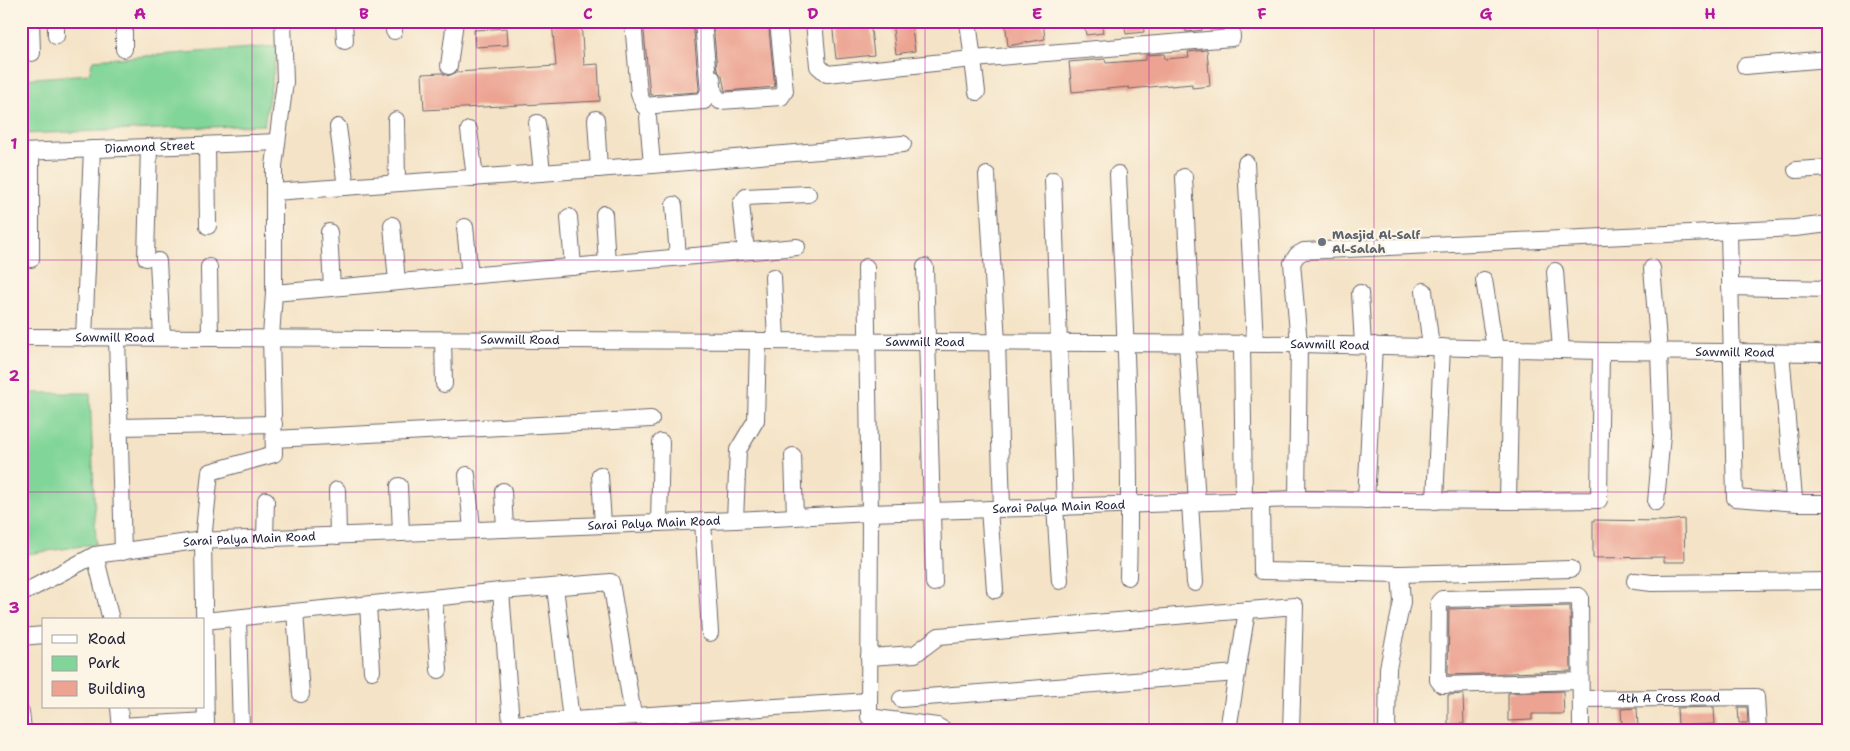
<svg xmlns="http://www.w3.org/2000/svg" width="1850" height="751" font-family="'Shantell Sans',sans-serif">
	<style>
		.green { fill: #81d598; stroke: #527c6a }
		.building { fill: #eca391 }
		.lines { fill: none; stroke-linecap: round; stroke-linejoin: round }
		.minor-casing { stroke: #6c666c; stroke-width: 18 }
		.minor { stroke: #fff; stroke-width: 16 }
		.grid { fill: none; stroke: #b5179e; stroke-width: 1; stroke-opacity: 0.55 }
		.worship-dot { fill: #6b7280; stroke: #fcf5e5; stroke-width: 2 }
		.labels { text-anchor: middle; stroke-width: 4.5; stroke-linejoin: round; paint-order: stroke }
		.street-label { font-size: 12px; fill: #22223b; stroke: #fcf5e5 }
		.worship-label { font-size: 12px; font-weight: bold; fill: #5b616d; stroke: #fcf5e5; text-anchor: start }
		.neatline { fill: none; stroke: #b5179e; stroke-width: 2 }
		.grid-label { font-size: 16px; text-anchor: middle; font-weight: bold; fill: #b5179e }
	</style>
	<rect width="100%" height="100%" fill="#fcf5e5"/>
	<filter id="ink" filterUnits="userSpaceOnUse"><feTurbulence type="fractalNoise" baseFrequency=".02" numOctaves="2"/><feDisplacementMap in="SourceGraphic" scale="10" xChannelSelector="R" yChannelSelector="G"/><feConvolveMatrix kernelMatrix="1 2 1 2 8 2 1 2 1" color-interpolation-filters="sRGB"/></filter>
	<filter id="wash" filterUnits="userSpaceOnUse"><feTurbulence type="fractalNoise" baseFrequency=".0096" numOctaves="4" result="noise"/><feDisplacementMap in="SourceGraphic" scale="20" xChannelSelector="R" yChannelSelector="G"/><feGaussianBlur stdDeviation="1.12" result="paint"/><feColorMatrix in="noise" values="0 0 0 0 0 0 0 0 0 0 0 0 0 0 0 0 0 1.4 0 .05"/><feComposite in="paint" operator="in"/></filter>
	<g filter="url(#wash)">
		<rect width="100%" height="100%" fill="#f4e3c6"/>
		<g class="green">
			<polygon points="278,46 264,125 21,134 21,79 89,74 93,60"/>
			<polygon points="21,393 90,393 96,544 21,555"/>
		</g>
		<g id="blocks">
			<g class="building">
				<polygon points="581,21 584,65 598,64 600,101 424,110 422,74 442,73 448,76 457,72 556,66 552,22"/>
				<polygon points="643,21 693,21 699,89 698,92 650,95"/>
				<polygon points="713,21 768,21 775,87 725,91 722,76 717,70"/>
				<polygon points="832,21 870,21 874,55 836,59"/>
				<polygon points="892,21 911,21 915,51 896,54"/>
				<polygon points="1005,21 1043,21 1045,39 1008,46"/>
				<polygon points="1084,21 1101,21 1103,33 1086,35"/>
				<polygon points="1124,21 1143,21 1144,32 1126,34"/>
				<polygon points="1185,21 1201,21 1202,30 1186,32"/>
				<polygon points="507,28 508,45 475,47 474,30"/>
				<polygon points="1207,50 1210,86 1192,88 1192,84 1171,86 1171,85 1129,89 1129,87 1072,92 1069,62 1105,59 1106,63 1146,60 1146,55 1164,54 1165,59 1189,57 1188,52"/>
				<polygon points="1684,519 1685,562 1664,562 1664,557 1593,558 1593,520 1664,521"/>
				<polygon points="1570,606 1571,671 1448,675 1449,609"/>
				<polygon points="1563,691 1564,714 1532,714 1532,720 1508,721 1508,693"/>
				<polygon points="1463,694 1464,724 1448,724 1448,695"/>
				<polygon points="1714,707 1715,724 1678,726 1677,708"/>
				<polygon points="1738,707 1747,707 1748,723 1739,723"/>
				<polygon points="1637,708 1638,727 1622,728 1621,709"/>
			</g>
		</g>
	</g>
	<g filter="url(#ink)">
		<use href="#blocks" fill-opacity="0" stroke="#6c666c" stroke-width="1"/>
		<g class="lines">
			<defs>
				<g id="minor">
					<polyline points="31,21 32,53"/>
					<polyline points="56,21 56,36"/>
					<polyline points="344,21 345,41"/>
					<polyline points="394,21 394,31"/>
					<polyline points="633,21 639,94 644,106 704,101 709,91 703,21"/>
					<polyline points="814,21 818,66 827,74 973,59 1232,38 1231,21"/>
					<polyline points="968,21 977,92"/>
					<polyline points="124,49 124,21"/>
					<polyline points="449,66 455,21"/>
					<polyline points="1745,66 1829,59"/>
					<polyline points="712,78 714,93 720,101 781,97 785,91 778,21"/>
					<polyline points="648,117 652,165"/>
					<polyline points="596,119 599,169"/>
					<polyline points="396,120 397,183"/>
					<polyline points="537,123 542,173"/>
					<polyline points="338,127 346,187"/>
					<polyline points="469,130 475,178"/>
					<polyline points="207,145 208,226"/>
					<path id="s1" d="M21 152 277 142"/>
					<polyline points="1246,163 1255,343"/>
					<polyline points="1796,170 1829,168"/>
					<path d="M1118 174C1124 308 1132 442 1128 577"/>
					<polyline points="987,175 997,342 1002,509"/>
					<polyline points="1184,177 1192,343"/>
					<polyline points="1053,180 1065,507"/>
					<polyline points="274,192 652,165 903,144"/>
					<polyline points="674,205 678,257"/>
					<polyline points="604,214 607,264"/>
					<polyline points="569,217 573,267"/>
					<polyline points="392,225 397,282"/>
					<polyline points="465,227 470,276"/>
					<polyline points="1729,231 1735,498 1798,503"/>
					<polyline points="329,232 332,288"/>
					<polyline points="746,251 741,204 746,197 808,194"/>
					<polyline points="146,258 149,147"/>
					<polyline points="31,259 31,152"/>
					<polyline points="158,261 162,337"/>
					<polyline points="209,267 210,337"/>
					<polyline points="866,267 870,513 869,717 937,726 944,730"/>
					<polyline points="925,267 934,583"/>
					<polyline points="1652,268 1659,352 1662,434 1656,502"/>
					<polyline points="1555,271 1561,350"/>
					<polyline points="773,277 776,341"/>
					<polyline points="1484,280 1495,349"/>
					<polyline points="1730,287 1829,289"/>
					<polyline points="1424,291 1431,347"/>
					<polyline points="274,293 797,247"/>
					<polyline points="1360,293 1363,345"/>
					<path id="s2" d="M21 337 1299 344 1601 351 1829 353"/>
					<polyline points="84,338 92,149"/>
					<polyline points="117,338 123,552"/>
					<polyline points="443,340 444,384"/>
					<polyline points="1187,343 1197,503"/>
					<polyline points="1242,343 1244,501"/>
					<polyline points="1781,353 1794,498 1798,503 1829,503"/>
					<polyline points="119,427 274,424"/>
					<polyline points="274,439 651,419"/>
					<polyline points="793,456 795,517"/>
					<polyline points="467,475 472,530"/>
					<polyline points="600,475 603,525"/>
					<polyline points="399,486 401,533"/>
					<polyline points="337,490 338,536"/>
					<polyline points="503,491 505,529"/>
					<polyline points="1297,499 1299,344 1292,263 1297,255 1304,251 1795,228 1829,224"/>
					<polyline points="1366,500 1374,345"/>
					<polyline points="1261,501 1262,571 1400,574 1571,569"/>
					<polyline points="1435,501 1442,347"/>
					<polyline points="1508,501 1511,349"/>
					<polyline points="1190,503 1195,583"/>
					<polyline points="1055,507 1060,581"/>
					<polyline points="989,509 995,590"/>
					<polyline points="735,520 738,450 756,420 758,341"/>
					<polyline points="703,521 710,633"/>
					<polyline points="659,523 661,442"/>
					<polyline points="265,539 266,500"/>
					<polyline points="95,555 111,620"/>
					<polyline points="1635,581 1652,583 1829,581"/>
					<polyline points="555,587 571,720"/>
					<polyline points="501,591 611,582 633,715"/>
					<path id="s3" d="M21 594 95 555 196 541 735 520 870 513 1297 499 1508 501 1599 500 1601 351"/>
					<polyline points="434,598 439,670"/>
					<polyline points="368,605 372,671"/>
					<polyline points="295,612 301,694"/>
					<polyline points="238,618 241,730"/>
					<polyline points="204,621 501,591 511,724 869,701"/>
					<polyline points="21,637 44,635"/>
					<polyline points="869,657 915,654 939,636 1295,606 1291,730"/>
					<polyline points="1580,681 1442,685 1438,680 1439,602 1442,599 1579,596 1580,597 1581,730"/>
					<polyline points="901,699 1237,673"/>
					<path id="s4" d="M1581 699 1756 697 1758 730"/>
					<polyline points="119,707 121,730"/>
					<polyline points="21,712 23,730"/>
					<polyline points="120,726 206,721"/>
					<polyline points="206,730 203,541 210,472 274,454 271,337 274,293 274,166 285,82 283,21"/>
					<polyline points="1228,730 1247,610"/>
					<polyline points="1387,730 1388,668 1402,602 1400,574"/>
				</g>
			</defs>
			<use href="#minor" class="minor-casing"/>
			<use href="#minor" class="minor"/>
		</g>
	</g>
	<path class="grid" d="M252 21V730M476 21V730M701 21V730M925 21V730M1149 21V730M1374 21V730M1598 21V730M21 260H1829M21 492H1829"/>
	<circle class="worship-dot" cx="1322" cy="242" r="5"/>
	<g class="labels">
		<g class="street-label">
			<text dy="4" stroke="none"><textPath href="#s1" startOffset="129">Diamond Street</textPath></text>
			<text dy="4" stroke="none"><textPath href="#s2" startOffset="94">Sawmill Road</textPath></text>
			<text dy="4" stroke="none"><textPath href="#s2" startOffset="499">Sawmill Road</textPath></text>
			<text dy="4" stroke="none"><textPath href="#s2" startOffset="904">Sawmill Road</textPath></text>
			<text dy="4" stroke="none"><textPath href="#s2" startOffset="1309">Sawmill Road</textPath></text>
			<text dy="4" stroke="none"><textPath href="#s2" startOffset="1714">Sawmill Road</textPath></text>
			<text dy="4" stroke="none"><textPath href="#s3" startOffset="1049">Sarai Palya Main Road</textPath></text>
			<text dy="4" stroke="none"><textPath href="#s3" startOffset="644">Sarai Palya Main Road</textPath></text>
			<text dy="4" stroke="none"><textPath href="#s3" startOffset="239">Sarai Palya Main Road</textPath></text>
			<text dy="4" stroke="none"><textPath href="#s4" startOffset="88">4th A Cross Road</textPath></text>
		</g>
		<g class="worship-label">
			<text x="1332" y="239">Masjid Al-Salf<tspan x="1332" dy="14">Al-Salah</tspan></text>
		</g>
	</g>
	<rect width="1850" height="751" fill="none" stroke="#fcf5e5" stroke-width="55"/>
	<rect x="42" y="618" width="162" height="90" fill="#fcf5e5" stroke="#a5a1a1"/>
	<rect x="52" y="635" width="25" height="8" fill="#ffffff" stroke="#a5a1a1"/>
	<text x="88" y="644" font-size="15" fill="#22223b">Road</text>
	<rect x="52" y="656" width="25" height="15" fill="#81d598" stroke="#a5a1a1"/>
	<text x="88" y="668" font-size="15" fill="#22223b">Park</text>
	<rect x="52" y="681" width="25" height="15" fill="#eca391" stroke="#a5a1a1"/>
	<text x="88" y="694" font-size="15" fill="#22223b">Building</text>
	<rect x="28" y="28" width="1794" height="696" class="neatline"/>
	<g class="grid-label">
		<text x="140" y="19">A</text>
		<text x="364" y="19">B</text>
		<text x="588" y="19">C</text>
		<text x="813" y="19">D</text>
		<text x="1037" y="19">E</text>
		<text x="1262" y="19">F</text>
		<text x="1486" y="19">G</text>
		<text x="1710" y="19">H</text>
		<text x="14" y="149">1</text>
		<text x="14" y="381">2</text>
		<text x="14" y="613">3</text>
	</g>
</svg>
